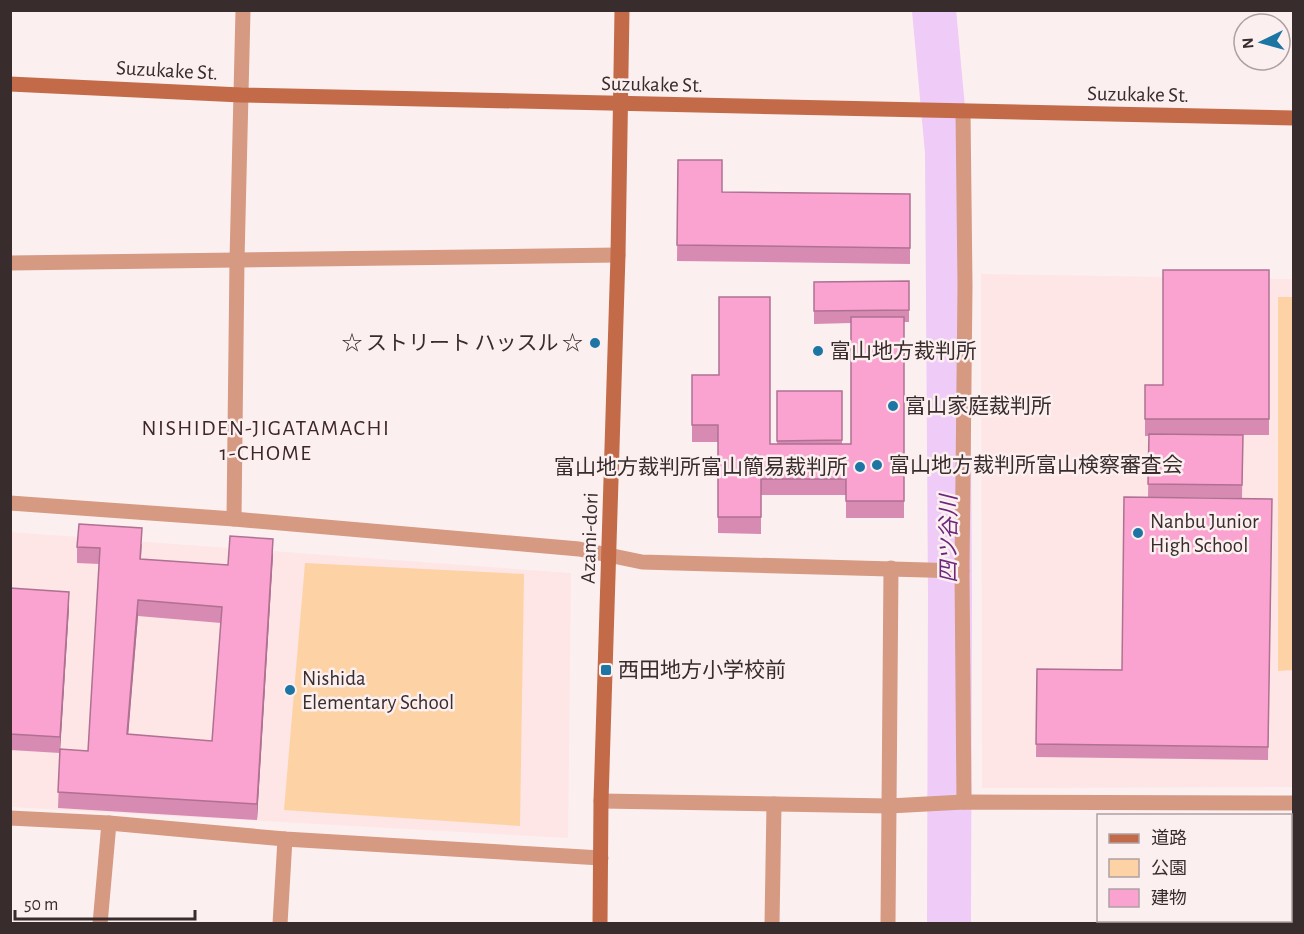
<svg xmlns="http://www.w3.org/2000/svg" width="1304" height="934" font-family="'Alegreya Sans','Noto Sans JP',sans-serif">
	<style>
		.built { fill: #fee5e6 }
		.green { fill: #fdd3a5 }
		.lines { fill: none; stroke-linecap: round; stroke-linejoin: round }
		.river { stroke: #efcbf7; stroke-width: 44 }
		.street { stroke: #d69982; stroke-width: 15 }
		.secondary { stroke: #c36b49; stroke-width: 15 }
		.wall { fill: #d78bb3; fill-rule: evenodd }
		.shaded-wall { fill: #af7192 }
		.building { fill: #faa2d0; stroke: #af7192; stroke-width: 1.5; fill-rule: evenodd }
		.poi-dot { fill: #1d75a4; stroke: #fceff0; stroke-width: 2 }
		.labels { text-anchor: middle; stroke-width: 5; stroke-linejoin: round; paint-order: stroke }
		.street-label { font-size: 21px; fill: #382c2d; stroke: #fceff0 }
		.poi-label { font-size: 21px; fill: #382c2d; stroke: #fceff0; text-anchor: start }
		.neighbourhood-label { font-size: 22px; letter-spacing: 1.5px; fill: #3d2628; stroke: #fceff0 }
		.water-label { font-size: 22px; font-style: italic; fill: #6c267b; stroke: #fceff0 }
	</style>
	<rect width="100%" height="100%" fill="#fceff0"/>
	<g class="built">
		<polygon points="981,274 1293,279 1293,787 982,788"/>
		<polygon points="10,532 571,573 568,838 11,807"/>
	</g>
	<g class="green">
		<polygon points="1278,297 1294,297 1294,670 1278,671"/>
		<polygon points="305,563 524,574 520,826 284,810"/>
	</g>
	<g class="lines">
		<polyline class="river" points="934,10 947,152 950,595 949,924"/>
		<g class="street">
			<polyline points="963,111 965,286 962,571 964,802"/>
			<polyline points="10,263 618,255"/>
			<polyline points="10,503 234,519 579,549 642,562 962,571"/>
			<polyline points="234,519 237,260 243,10"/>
			<polyline points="601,801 889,806 964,802 1294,803"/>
			<polyline points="10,818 109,823 285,839 601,858"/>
			<polyline points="100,924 109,823"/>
			<polyline points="280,924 285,839"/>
			<polyline points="772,924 774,804"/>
			<polyline points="888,924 891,568"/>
		</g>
		<g class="secondary">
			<polyline points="10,84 241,95 1294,118"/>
			<polyline points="600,924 601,801 618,255 622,10"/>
		</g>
	</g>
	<g class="wall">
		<polygon points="678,160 722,192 910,194 910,264 677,261"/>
		<polygon points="1269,270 1269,435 1243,435 1242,498 1148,497 1149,436 1145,436 1145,385 1163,385"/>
		<polygon points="909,281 909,322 904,322 904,518 846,518 846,495 761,495 761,534 718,533 718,442 692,442 692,375 770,444 777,444 777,391 842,391 842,444 851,444 851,323 814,324 814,282"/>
		<polygon points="1272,499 1268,760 1036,757 1037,669 1122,670"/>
		<path d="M142 544 141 559 228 565 273 555 257 820 58 808 60 753 10 750V588L69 608 60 749 88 751 99 564 77 563V547ZM138 616 221 623 212 741 128 734Z"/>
	</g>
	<g class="shaded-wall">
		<polygon points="273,539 273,555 257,820 257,804"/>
		<polygon points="69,592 69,608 60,753 60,737"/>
		<polygon points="138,600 138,616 127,750 127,734"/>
	</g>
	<g class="building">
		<polygon points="678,160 722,160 722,192 910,194 910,248 677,245"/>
		<polygon points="1163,270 1269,270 1269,419 1145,419 1145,385 1163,385"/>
		<polygon points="909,281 909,310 814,311 814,282"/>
		<polygon points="719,297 770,297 770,444 851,444 851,317 904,317 904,501 846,501 846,479 761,479 761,517 718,517 718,425 692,425 692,375 719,375"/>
		<polygon points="777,391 842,391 842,440 777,441"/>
		<polygon points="1149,434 1243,435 1242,485 1148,484"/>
		<polygon points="1124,497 1272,499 1268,747 1036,744 1037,669 1122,670"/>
		<path d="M79 524 142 528 140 559 228 565 230 536 273 539 257 804 58 792 60 749 88 751 100 548 77 547ZM138 600 222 607 212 741 127 734Z"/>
		<polygon points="10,588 69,592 60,737 10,734"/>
	</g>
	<g class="poi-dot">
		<circle cx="595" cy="343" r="6"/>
		<circle cx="818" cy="351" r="6"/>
		<circle cx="893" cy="406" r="6"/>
		<circle cx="877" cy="465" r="6"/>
		<circle cx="860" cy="467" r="6"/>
		<circle cx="1138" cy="533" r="6"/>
		<rect x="600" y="664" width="12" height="12" rx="3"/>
		<circle cx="290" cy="690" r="6"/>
	</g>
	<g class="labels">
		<g class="street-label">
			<text transform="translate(167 70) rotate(3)" y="7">Suzukake St.</text>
			<text transform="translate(652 84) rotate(1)" y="7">Suzukake St.</text>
			<text transform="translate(1138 94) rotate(1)" y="7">Suzukake St.</text>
			<text transform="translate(589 538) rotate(-88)" y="7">Azami-dori</text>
		</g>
		<g class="poi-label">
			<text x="583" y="350" text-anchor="end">☆ ストリート ハッスル ☆</text>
			<text x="830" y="358">富山地方裁判所</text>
			<text x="905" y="413">富山家庭裁判所</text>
			<text x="889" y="472">富山地方裁判所富山検察審査会</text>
			<text x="848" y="474" text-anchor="end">富山地方裁判所富山簡易裁判所</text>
			<text x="1150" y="528">Nanbu Junior<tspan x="1150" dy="24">High School</tspan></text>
			<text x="618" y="677">西田地方小学校前</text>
			<text x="302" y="685">Nishida<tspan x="302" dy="24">Elementary School</tspan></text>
		</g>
		<g class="neighbourhood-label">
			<text x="266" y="435">NISHIDEN-JIGATAMACHI<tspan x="266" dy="25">1-CHOME</tspan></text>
		</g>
		<g class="water-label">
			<text transform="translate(948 539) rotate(-90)" y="8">四ツ谷川</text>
		</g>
	</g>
	<rect width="1304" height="934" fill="none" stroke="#382c2d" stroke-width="24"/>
	<rect x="1097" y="814" width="195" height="108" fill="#fceff0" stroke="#aea1a2" stroke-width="1.5"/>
	<rect x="1109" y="834" width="30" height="9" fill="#c36b49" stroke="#aea1a2" stroke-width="1.5"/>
	<text x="1151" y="844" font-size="18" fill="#382c2d">道路</text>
	<rect x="1109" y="859" width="30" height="18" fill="#fdd3a5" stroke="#aea1a2" stroke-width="1.5"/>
	<text x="1151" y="874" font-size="18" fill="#382c2d">公園</text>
	<rect x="1109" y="889" width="30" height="18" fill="#faa2d0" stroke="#aea1a2" stroke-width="1.5"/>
	<text x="1151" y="904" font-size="18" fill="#382c2d">建物</text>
	<g transform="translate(1262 42) rotate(265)"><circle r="28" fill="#fceff0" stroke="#aea1a2" stroke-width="1.5"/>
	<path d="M0-4.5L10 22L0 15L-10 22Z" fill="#1d75a4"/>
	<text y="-9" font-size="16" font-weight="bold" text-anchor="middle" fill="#382c2d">N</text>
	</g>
	<path d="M15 910v9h180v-9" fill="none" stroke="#382c2d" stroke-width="3"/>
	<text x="24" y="910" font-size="18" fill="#382c2d" stroke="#fceff0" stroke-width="4.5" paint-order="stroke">50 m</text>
</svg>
